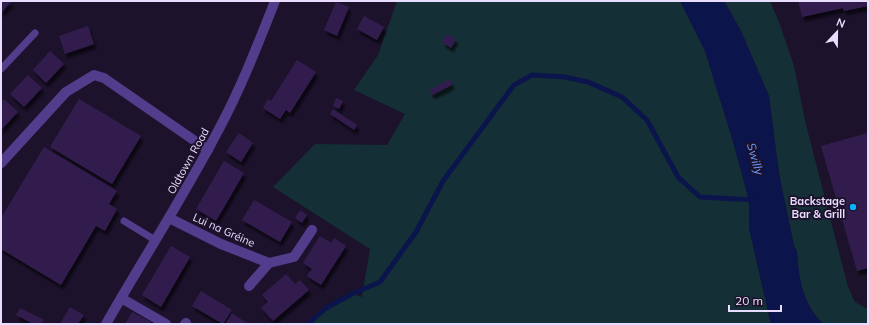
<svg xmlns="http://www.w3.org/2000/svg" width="869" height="325" font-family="Mulish,sans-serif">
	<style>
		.green { fill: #143036 }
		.water { fill: #0b154b }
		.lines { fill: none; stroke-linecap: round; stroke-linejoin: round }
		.stream { stroke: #0b154b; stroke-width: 5 }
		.building { fill: #321e4d; filter: url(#shadow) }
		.lane { stroke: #513d8b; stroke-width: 7 }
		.street { stroke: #513d8b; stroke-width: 10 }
		.poi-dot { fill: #0ab0fe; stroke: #1c122c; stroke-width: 1.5 }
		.labels { text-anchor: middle; stroke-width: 4; stroke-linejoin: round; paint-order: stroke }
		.street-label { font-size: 11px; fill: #e8ddff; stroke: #1c122c }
		.poi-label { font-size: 11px; font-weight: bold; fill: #e8ddff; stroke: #1c122c; text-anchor: end }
		.water-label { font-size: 12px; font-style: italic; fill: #6b9afe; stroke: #1c122c }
	</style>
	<defs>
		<filter id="shadow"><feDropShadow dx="2.5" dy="4.5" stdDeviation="1" flood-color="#0009"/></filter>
	</defs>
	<rect width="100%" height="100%" fill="#1c122c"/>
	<g class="green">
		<polygon points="397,1 680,1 705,51 732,138 749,200 749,228 771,324 308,324 326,308 352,294 362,297 370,249 273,187 315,144 387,145 405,114 354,90 378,55"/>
		<path d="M724 1H770L779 22 794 66 806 125 848 287 855 302 868 309V324H823C808 309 800 288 798 267 797 259 798 253 794 246L779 174 769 96 741 31Z"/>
	</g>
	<path class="water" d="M680 1H724L741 31 769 96 779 174 794 246 797 251C799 278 802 304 823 324H771L749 228V200L732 138 705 51Z"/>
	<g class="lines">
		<polyline class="stream" points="308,324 326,308 352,294 380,282 416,232 443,181 514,85 532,75 565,77 588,82 622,97 647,120 678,177 700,197 754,200"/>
	</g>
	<g class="building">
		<polygon points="1,1 12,1 1,13"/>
		<polygon points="798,1 868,1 868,6 844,11 843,8 802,17"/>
		<polygon points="336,2 349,7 337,36 324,30"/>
		<polygon points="364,16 384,27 377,40 357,29"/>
		<polygon points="88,26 94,44 65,54 59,36"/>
		<polygon points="447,34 456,39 451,48 442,42"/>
		<polygon points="50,51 64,64 46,83 33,70"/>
		<polygon points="297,60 316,72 290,113 286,110 280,119 263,108 268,99 271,101"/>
		<polygon points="28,75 42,88 24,107 10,94"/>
		<polygon points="450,79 452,85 432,95 429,90"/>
		<polygon points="336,98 343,101 339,109 333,106"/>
		<polygon points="4,99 18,112 1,130 1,103"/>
		<polygon points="79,99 141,136 112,184 50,147"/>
		<polygon points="333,109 357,125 354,130 330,114"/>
		<polygon points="239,133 253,143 241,162 226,152"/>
		<polygon points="868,133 868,268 857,271 821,146"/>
		<polygon points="44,147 117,191 109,204 117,209 105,231 96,226 61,285 1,249 1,218"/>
		<polygon points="224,161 244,173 216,221 196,209"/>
		<polygon points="254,200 292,222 280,242 242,220"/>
		<polygon points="300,210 307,215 302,223 295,218"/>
		<polygon points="320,236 331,243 334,238 346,246 321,285 307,276 312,269 303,263"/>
		<polygon points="171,246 190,257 161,307 142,295"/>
		<polygon points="286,274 295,284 300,280 309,290 273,321 261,308 268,302 262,295"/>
		<polygon points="201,291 232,310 223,324 192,306"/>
		<polygon points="70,307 84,315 78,324 60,324"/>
		<polygon points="20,308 44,320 42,324 33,324 16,315"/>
		<polygon points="132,312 151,322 150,324 125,324"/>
		<polygon points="232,313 242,320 250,324 225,324"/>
	</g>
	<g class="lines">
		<g class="lane">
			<polyline points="1,69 35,33"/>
			<polyline points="124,221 155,240"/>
		</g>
		<g class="street">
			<polyline points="1,163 66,92 94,75 104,78 208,150"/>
			<polyline points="169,218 221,244 269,263"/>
			<polyline points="249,286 269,263 294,257 312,230"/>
			<polyline points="121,298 166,324"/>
			<path d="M106 324C143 259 184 196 219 129 241 88 258 44 275 1"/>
			<polyline points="185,324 186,323"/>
		</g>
	</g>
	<circle class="poi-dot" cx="853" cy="207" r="4"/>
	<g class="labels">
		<g class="street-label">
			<text transform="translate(188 161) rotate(-61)" y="4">Oldtown Road</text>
			<text transform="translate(224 230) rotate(24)" y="4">Lui na Gréine</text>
		</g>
		<g class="poi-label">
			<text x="845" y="205">Backstage<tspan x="845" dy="13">Bar &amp; Grill</tspan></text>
		</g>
		<g class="water-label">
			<text transform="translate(755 159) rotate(74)" y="4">Swilly</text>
		</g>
	</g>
	<rect width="869" height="325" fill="none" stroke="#e8ddff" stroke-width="4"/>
	<g transform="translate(837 32) rotate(22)" stroke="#1c122c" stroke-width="3" paint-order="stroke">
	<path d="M0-3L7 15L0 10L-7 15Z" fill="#e8ddff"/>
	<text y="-6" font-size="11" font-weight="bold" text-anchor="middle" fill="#e8ddff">N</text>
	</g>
	<path d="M729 305v6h52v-6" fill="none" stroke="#e8ddff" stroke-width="2"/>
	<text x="735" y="305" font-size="12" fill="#e8ddff" stroke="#1c122c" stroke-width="3" paint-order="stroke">20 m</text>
</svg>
